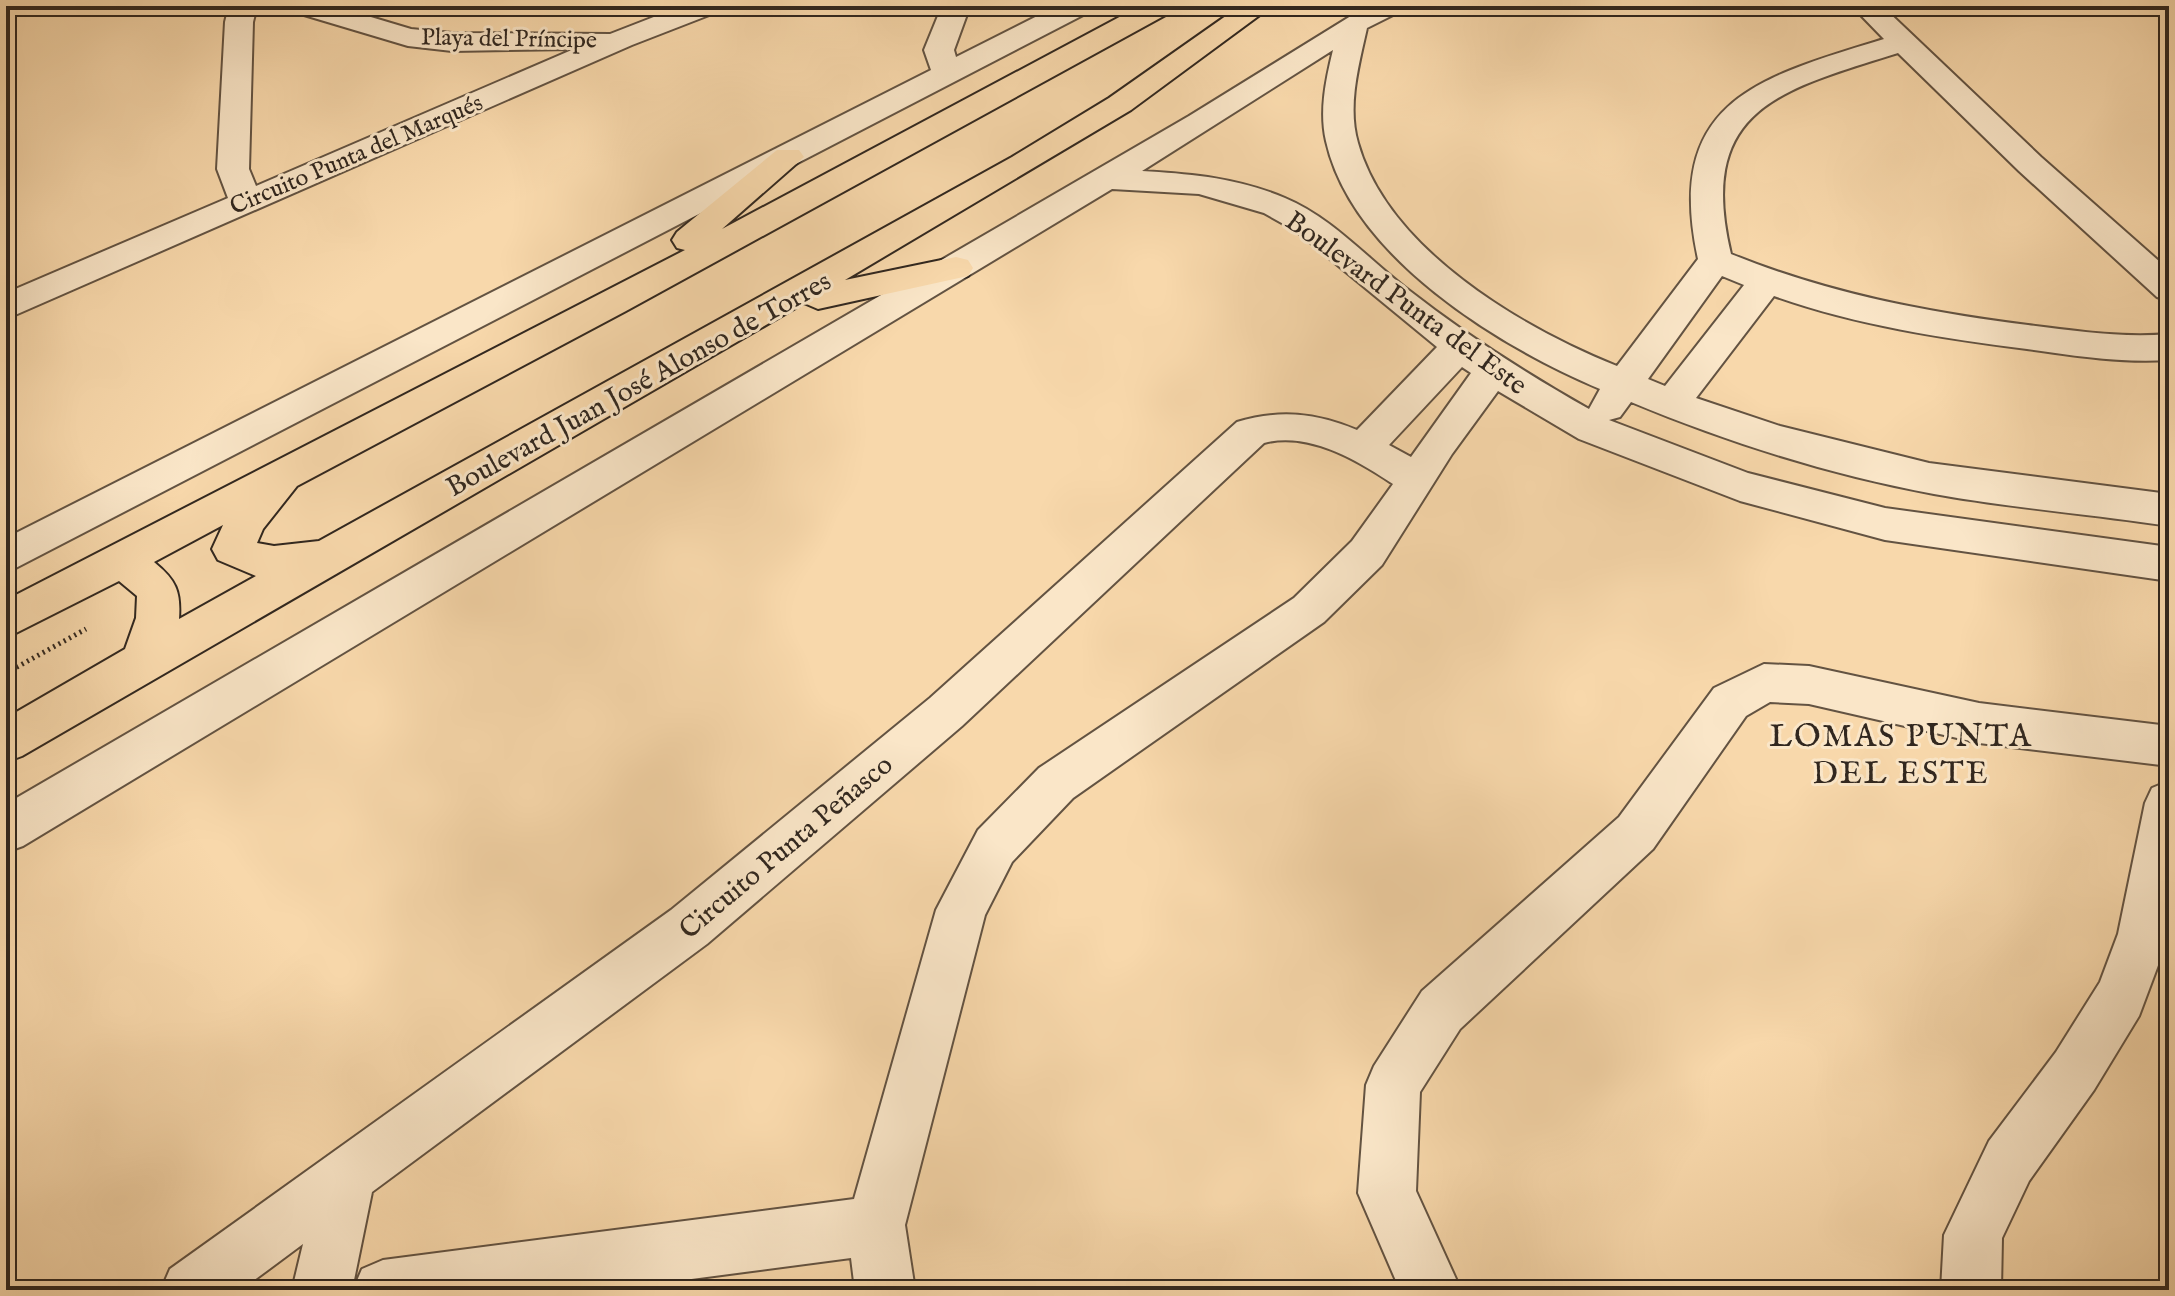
<svg xmlns="http://www.w3.org/2000/svg" width="2175" height="1296" font-family="'IM FELL English',serif">
	<style>
		.lines { fill: none; stroke-linecap: round; stroke-linejoin: round }
		.minor-casing { stroke: #635342; stroke-width: 4 }
		.major-casing { stroke: #31271f; stroke-width: 4 }
		.path { stroke: #31271f; stroke-width: 5; stroke-dasharray: 2 4; stroke-linecap: butt }
		.minor { fill: #fae6c8; fill-rule: evenodd }
		.major { fill: #f8d8ab; fill-rule: evenodd }
		.labels { text-anchor: middle; stroke-width: 6; stroke-linejoin: round; paint-order: stroke }
		.far-street-label { font-size: 24px; fill: #31271f; stroke: #fae6c8 }
		.street-label { font-size: 28px; fill: #31271f; stroke: #fae6c8 }
		.quarter-label { font-size: 32px; letter-spacing: 2px; fill: #31271f; stroke: #fae6c8 }
	</style>
	<rect width="100%" height="100%" fill="#f8d8ab"/>
	<filter id="stains"><feTurbulence type="fractalNoise" baseFrequency=".0025" numOctaves="4"/><feColorMatrix values="0 0 0 0 .2 0 0 0 0 .09 0 0 0 0 .02 0 0 0 .5 -.17"/></filter>
	<radialGradient id="worn" r=".72"><stop offset=".6" stop-color="#630" stop-opacity="0"/><stop offset="1" stop-color="#630" stop-opacity=".3"/></radialGradient>
	<g class="lines">
		<defs>
			<g id="minor">
				<polygon points="229,6 257,6 253,22 249,169 256,186 574,49 452,51 408,46 294,12 290,6 334,6 411,29 452,33 610,34 682,6 721,6 717,12 632,45 6,319 6,293 228,198 217,169 225,22"/>
				<polygon points="942,6 970,6 954,50 956,57 1057,6 1093,6 1089,12 6,573 6,538 931,70 924,50"/>
				<path d="M1367 6H1403L1399 12 1367 28C1359 64 1347 106 1358 143 1388 249 1520 327 1617 366L1698 259C1664 102 1756 78 1884 39L1852 6H1882L2041 157 2169 270V301L2157 297 2019 171 1898 53C1781 90 1696 108 1731 254 1827 293 1925 312 2028 325 2075 331 2122 338 2169 334V360C2121 363 2075 356 2027 349 1942 338 1855 325 1774 296L1696 398 1780 426 1929 463 2169 494V526C2091 514 2011 508 1934 494 1831 475 1727 442 1631 402L1620 417 1609 420 1748 473 1885 508 2169 547V581L1885 540 1740 501 1579 439 1498 391 1452 454 1382 565 1324 622 1073 798 1012 862 985 915 905 1225 915 1290H855L851 1258 608 1290H353L362 1269 383 1260 854 1199 936 910 978 830 1039 768 1294 598 1352 541 1393 484C1357 460 1308 431 1264 443L962 726 707 944 372 1192 352 1290H292L303 1244 241 1290H161L170 1269 671 910 930 698 1237 422C1280 409 1316 413 1357 430L1437 347 1296 231 1264 213 1199 194 1112 189 23 846 6 852V804L1189 116ZM1333 50C1326 79 1319 111 1326 141 1352 257 1499 346 1600 389L1589 409C1525 373 1465 334 1406 288 1367 258 1331 217 1285 198 1238 178 1192 174 1142 171ZM1722 276 1744 285 1665 386 1648 379ZM1462 367 1471 373 1411 457 1389 445Z"/>
				<polygon points="1764,664 1809,666 1979,703 2169,726 2169,766 1979,743 1809,704 1770,702 1746,716 1653,849 1460,1029 1420,1092 1416,1191 1461,1290 1400,1290 1358,1193 1366,1085 1374,1066 1422,991 1619,817 1714,688"/>
				<polygon points="2169,781 2169,936 2139,1016 2094,1090 2029,1181 2002,1238 2001,1290 1941,1290 1944,1235 1989,1141 2056,1052 2100,982 2118,934 2145,803 2152,788"/>
			</g>
			<path id="major" d="M1140 6H1175L1171 12 626 311 297 486 263 529 257 543 274 546 319 541 1012 157 1109 98 1240 6H1272L1131 110 845 280 956 257 968 260 973 268 968 276 818 309 804 303 22 756 6 762V718L125 649 136 618 137 596 119 581 6 638V600L685 250 677 248 672 240 677 232 777 150H799L804 157 722 229ZM223 525 212 549 218 560 256 576 179 619C181 591 176 580 154 562Z"/>
		</defs>
		<use href="#minor" class="minor-casing"/>
		<use href="#major" class="major-casing"/>
		<polyline class="path" points="6,673 86,629"/>
		<use href="#minor" class="minor"/>
		<use href="#major" class="major"/>
	</g>
	<g class="labels">
		<g class="far-street-label">
			<text transform="translate(509 38) rotate(1)" y="8">Playa del Príncipe</text>
			<text transform="translate(356 154) rotate(-23)" y="8">Circuito Punta del Marqués</text>
		</g>
		<g class="street-label">
			<text transform="translate(1407 302) rotate(36)" y="10">Boulevard Punta del Este</text>
			<text transform="translate(638 383) rotate(-29)" y="10">Boulevard Juan José Alonso de Torres</text>
			<text transform="translate(785 846) rotate(-40)" y="10">Circuito Punta Peñasco</text>
		</g>
		<g class="quarter-label">
			<text x="1901" y="746">LOMAS PUNTA<tspan x="1901" dy="37">DEL ESTE</tspan></text>
		</g>
	</g>
	<rect width="2175" height="1296" fill="none" stroke="#f8d8ab" stroke-width="32"/>
	<rect x="8" y="8" width="2159" height="1280" fill="none" stroke="#31271f" stroke-width="4"/>
	<rect x="16" y="16" width="2143" height="1264" fill="none" stroke="#31271f" stroke-width="2"/>
	<rect width="100%" height="100%" filter="url(#stains)"/>
	<rect width="100%" height="100%" fill="url(#worn)"/>
</svg>
